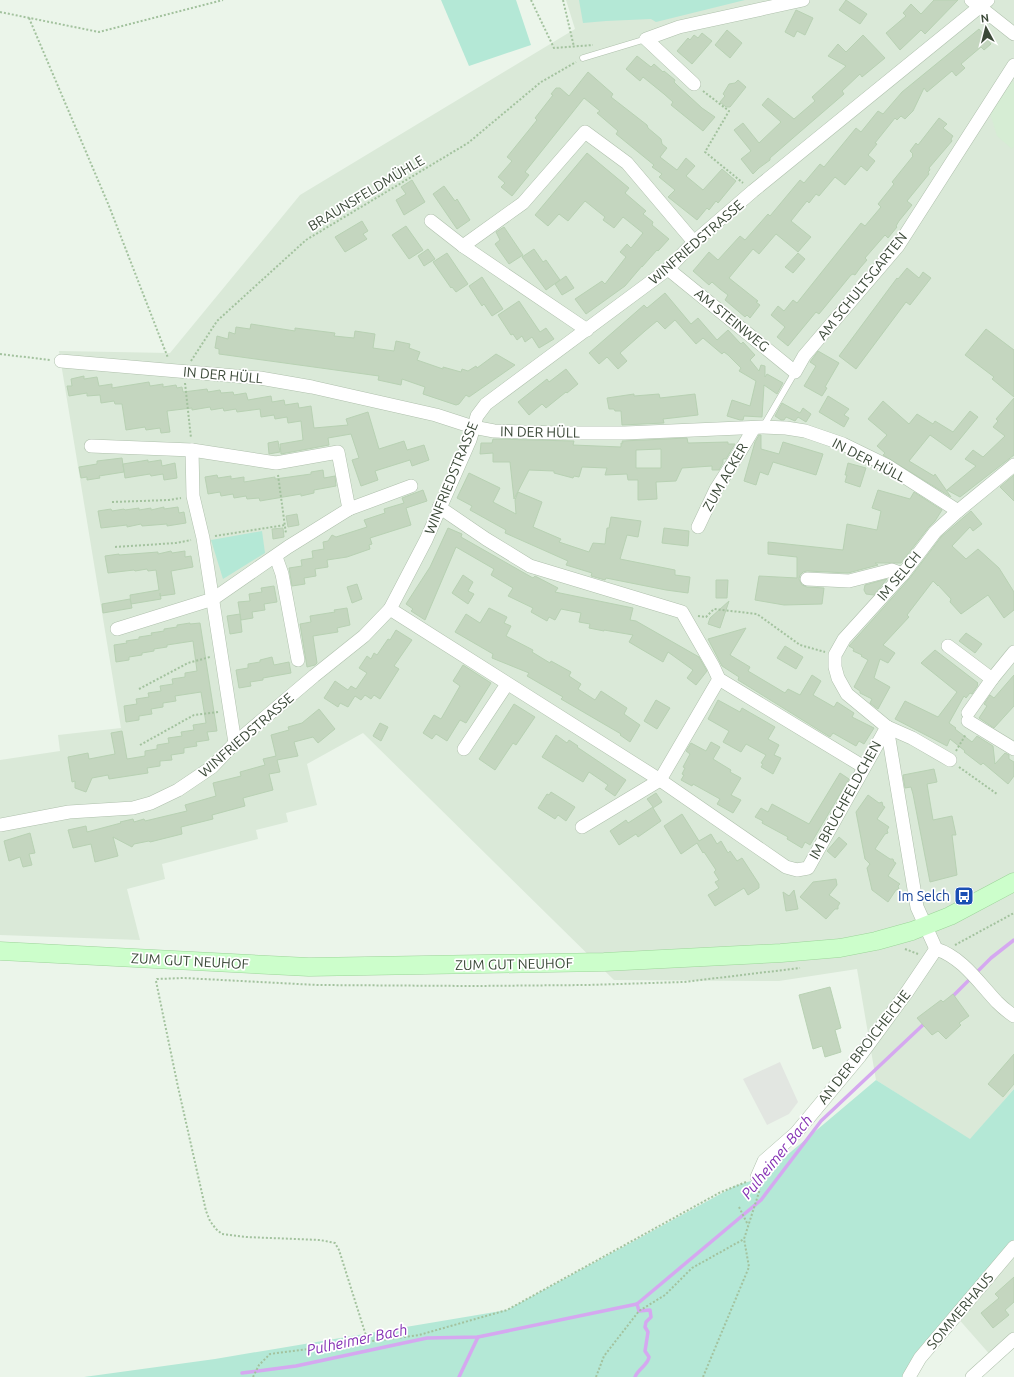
<svg xmlns="http://www.w3.org/2000/svg" width="1014" height="1377" font-family="Ubuntu,sans-serif">
	<style>
		.residential { fill: #dae9d8 }
		.education { fill: #d6edd4 }
		.green { fill: #b4e8d6 }
		.parking { fill: #e2e6e1 }
		.lines { fill: none; stroke-linecap: round; stroke-linejoin: round }
		.stream { stroke: #d5a8f0; stroke-width: 3.5 }
		.building { fill: #c4d6bf; stroke: #b8d1b3; fill-rule: evenodd }
		.lane-casing { stroke: #afc0ac; stroke-width: 7 }
		.street-casing { stroke: #afc0ac; stroke-width: 14 }
		.secondary-casing { stroke: #9dd49a; stroke-width: 19 }
		.path { stroke: #a3c29e; stroke-width: 2; stroke-dasharray: 2 2; stroke-linecap: butt }
		.lane { stroke: #fff; stroke-width: 6 }
		.street { stroke: #fff; stroke-width: 13 }
		.secondary { stroke: #ccfecb; stroke-width: 18 }
		.labels { text-anchor: middle; stroke-width: 3.5; stroke-linejoin: round; paint-order: stroke }
		.street-label { font-size: 14px; fill: #3b4938; stroke: #fff }
		.transit-label { font-size: 14px; fill: #164399; stroke: #fff; text-anchor: end }
		.water-label { font-size: 15px; font-style: italic; fill: #8531b4; stroke: #fff }
	</style>
	<rect width="100%" height="100%" fill="#ebf5ea"/>
	<g class="residential">
		<polygon points="566,0 1014,0 1014,1089 970,1140 876,1080 857,969 779,981 614,980 363,733 307,764 317,805 286,813 288,822 256,830 258,839 162,864 165,879 127,889 140,940 0,935 0,760 60,751 58,735 121,728 59,351 170,353 300,195 575,29"/>
		<polygon points="1014,1247 1014,1339 993,1358 956,1316"/>
	</g>
	<polygon class="education" points="1010,80 1014,83 1014,146 1012,149 997,136 990,113"/>
	<g class="green">
		<polygon points="441,0 516,0 531,45 469,66"/>
		<polygon points="579,0 745,0 656,22 651,19 606,21 583,23"/>
		<polygon points="262,531 265,553 223,579 211,540"/>
		<polygon points="876,1080 970,1139 1014,1089 1014,1247 909,1377 84,1377 215,1359 507,1310 735,1186 760,1178"/>
	</g>
	<polygon class="parking" points="780,1062 798,1102 789,1114 767,1125 743,1079"/>
	<g class="lines">
		<g class="stream">
			<polyline points="951,998 991,958 1014,940"/>
			<polyline points="242,1373 296,1366 427,1338 478,1337 637,1304 761,1200 821,1121 926,1022"/>
			<polyline points="459,1377 478,1337"/>
			<path d="M635 1377C638 1369 648 1365 649 1357L645 1351 648 1332 645 1327 646 1322 651 1317 650 1310 639 1311 637 1304"/>
		</g>
	</g>
	<g class="building">
		<polygon points="846,0 867,14 860,24 839,10"/>
		<polygon points="934,0 958,0 925,34 921,30 900,50 886,33 906,16 903,13 911,4 921,14"/>
		<polygon points="796,10 813,18 805,35 797,31 794,37 785,32"/>
		<polygon points="979,29 991,44 984,50 981,47 961,64 965,68 956,76 952,71 927,92 924,88 913,111 905,119 901,116 897,120 895,118 875,143 877,144 868,155 875,161 867,171 861,166 845,185 835,177 819,196 816,194 809,203 807,201 791,221 811,237 798,252 776,234 759,254 753,249 729,278 758,301 756,302 760,305 750,318 747,315 745,317 725,300 728,295 720,289 712,282 709,285 693,271 709,252 718,260 740,236 745,240 768,214 770,216 800,180 804,183 820,164 824,167 856,128 861,132 878,111 883,114 902,92"/>
		<polygon points="727,30 742,43 730,58 715,45"/>
		<polygon points="702,33 712,41 692,64 677,51 688,38 690,40 694,35 698,38"/>
		<polygon points="863,35 885,58 862,77 860,74 842,91 844,94 808,125 770,158 770,160 759,168 753,174 741,159 751,151 734,130 743,123 759,143 781,122 762,105 768,98 794,119 815,101 812,97 846,66 828,56 838,44 846,52"/>
		<polygon points="637,56 651,67 654,64 663,72 664,71 675,80 674,82 678,86 702,108 715,117 703,131 671,105 673,102 664,94 643,77 640,81 626,69"/>
		<polygon points="588,72 613,94 611,97 647,125 648,128 661,139 662,144 667,148 660,157 677,170 686,158 695,166 686,176 703,190 722,169 736,181 718,203 716,201 709,210 707,208 697,220 668,197 675,190 659,177 662,174 652,167 654,165 616,134 618,131 597,113 600,111 584,98 525,172 529,175 512,196 501,187 505,183 498,177 512,161 507,157 537,120 535,118 553,95 551,94 556,88 560,88 569,96"/>
		<polygon points="738,80 746,87 730,107 726,107 720,102 725,96 723,94 729,84 735,83"/>
		<polygon points="939,118 947,124 943,128 953,136 951,139 952,141 929,168 930,170 928,172 929,174 907,201 912,205 899,221 896,226 897,227 888,238 885,235 865,258 867,260 860,268 855,275 853,274 851,275 819,314 816,312 788,346 777,337 785,327 771,315 778,306 784,311 793,300 797,303 861,223 865,226 881,207 878,204 894,184 892,182 913,156 912,155 913,154 910,151 916,143 918,145"/>
		<polygon points="587,153 629,188 625,193 646,211 643,214 653,222 652,225 669,239 658,251 657,250 642,267 642,266 625,286 586,314 575,299 602,281 605,284 626,257 620,252 627,244 631,248 643,233 623,217 614,228 603,220 605,217 585,201 568,221 559,214 548,226 535,215"/>
		<polygon points="412,180 425,202 404,215 396,200 406,194 401,187"/>
		<polygon points="444,186 455,201 457,199 470,220 457,229 433,194"/>
		<polygon points="362,221 368,231 363,234 367,239 345,252 335,237"/>
		<polygon points="406,226 423,250 409,259 392,235"/>
		<polygon points="504,227 523,255 509,264 495,244 500,240 496,232"/>
		<polygon points="428,249 435,259 424,266 418,256"/>
		<polygon points="534,249 543,262 546,260 560,280 546,290 522,257"/>
		<polygon points="447,253 468,284 456,292 452,287 451,288 433,262"/>
		<polygon points="798,253 805,259 793,273 785,267"/>
		<polygon points="907,268 919,278 923,272 931,278 910,305 906,302 856,369 839,356 897,278 898,279"/>
		<polygon points="566,276 574,288 562,295 555,284"/>
		<polygon points="482,277 503,309 492,316 484,304 482,306 469,286"/>
		<polygon points="665,293 691,324 698,318 717,340 728,330 741,344 743,342 755,355 750,360 759,371 761,365 765,366 765,377 767,374 783,383 777,394 764,385 762,417 744,416 743,420 740,420 727,416 732,400 750,406 756,381 739,371 741,368 728,355 724,352 722,354 703,338 696,344 675,320 665,329 657,321 645,331 620,353 627,361 618,369 607,357 599,364 589,353 644,305 647,308"/>
		<polygon points="519,301 540,332 546,328 554,339 539,348 532,337 525,342 522,336 517,340 513,334 511,335 498,315"/>
		<polygon points="251,324 295,331 295,328 335,333 334,336 354,338 355,331 375,334 373,348 394,351 396,341 410,344 409,348 420,352 417,360 443,369 443,367 461,372 462,369 468,371 476,366 477,368 496,354 515,365 469,397 466,395 459,404 456,405 423,394 425,387 402,379 401,385 378,380 379,376 219,354 219,349 215,348 217,336 228,339 229,332 235,334 236,327 250,329"/>
		<polygon points="986,329 1014,350 1014,397 992,379 994,377 965,355"/>
		<polygon points="818,351 839,363 825,387 827,388 822,396 804,386 816,366 810,362"/>
		<polygon points="566,369 578,384 567,393 566,392 546,408 542,404 529,415 518,402 547,379 549,382"/>
		<polygon points="84,376 84,379 97,377 99,386 112,384 112,388 149,382 150,386 163,384 163,387 176,385 177,388 182,387 183,392 207,389 208,392 220,390 221,393 233,392 234,395 246,393 248,400 271,396 272,402 284,400 285,405 298,403 299,408 311,406 314,428 348,425 346,419 368,412 379,449 404,441 407,450 424,445 429,460 412,466 410,460 375,471 378,480 361,486 352,460 359,458 351,434 328,438 329,445 281,454 280,444 303,440 301,421 288,423 287,417 275,419 274,415 261,417 260,409 237,412 236,409 224,411 223,408 211,410 210,407 192,410 192,408 167,411 170,432 161,433 160,428 146,430 145,427 126,430 122,404 115,404 114,401 101,403 100,395 87,396 87,393 69,396 67,386 72,386 71,379"/>
		<polygon points="634,394 634,396 659,394 660,398 695,394 698,415 663,419 664,423 622,425 621,411 615,411 614,409 609,409 607,398"/>
		<polygon points="828,396 849,409 844,415 849,418 844,427 819,412"/>
		<polygon points="1014,398 1014,455 960,497 947,490 976,466 965,459 973,450 983,457 1005,436 993,427 998,421 996,419"/>
		<polygon points="883,401 909,424 917,414 933,424 935,421 953,432 970,411 978,417 951,450 930,435 909,461 934,476 935,474 951,497 883,455 885,453 877,446 887,435 868,419"/>
		<polygon points="782,403 800,413 803,408 811,414 806,422 798,417 795,421 786,417 784,420 781,420 775,416"/>
		<polygon points="759,435 761,435 761,449 779,454 783,442 823,454 816,475 773,462 768,475 760,472 756,485 744,481 755,442"/>
		<path d="M687 438 688 443 728 442V444H735L726 459H723V463L719 470H712V466L682 468 676 481 656 482 657 499 638 500V480H628L627 474 605 475 607 468 582 467 579 477 574 476 573 478 554 473V471L529 470 514 499 510 462H493V453L480 454 481 443H492L493 439 574 441 573 445 621 447V443H623L622 441ZM661 449V468H636V450Z"/>
		<polygon points="278,441 280,452 269,454 268,443"/>
		<polygon points="122,458 124,472 99,476 100,478 87,480 87,477 81,478 79,467 97,464 97,461"/>
		<polygon points="148,460 148,462 161,460 162,466 175,463 177,478 164,480 163,474 151,476 150,474 125,478 123,464"/>
		<polygon points="848,463 866,468 860,487 845,482 847,475 845,475"/>
		<polygon points="323,470 324,478 335,476 336,486 314,490 314,493 301,496 301,494 260,501 259,498 247,499 246,496 234,498 233,494 221,496 220,492 208,494 205,477 217,475 218,478 231,476 231,479 244,477 244,482 275,477 275,479 311,474 311,472"/>
		<polygon points="469,473 500,488 493,502 516,514 515,500 518,492 542,502 533,527 561,539 559,542 589,552 593,543 605,544 607,528 609,528 611,517 641,521 638,537 627,535 620,559 675,570 675,575 690,577 688,593 666,590 606,578 605,580 591,576 592,573 566,565 568,561 505,533 506,530 470,510 472,506 457,498"/>
		<polygon points="1014,475 1014,501 1000,487"/>
		<polygon points="423,490 427,501 406,508 411,525 370,538 372,544 369,545 370,549 347,557 327,560 328,567 315,569 316,576 304,578 305,584 292,586 289,568 302,566 301,560 313,558 312,551 324,549 323,542 328,541 332,535 336,537 367,527 364,520 385,513 384,509 404,503 402,498"/>
		<polygon points="878,490 910,499 914,492 942,510 935,521 929,527 901,563 875,563 878,565 848,573 807,571 803,572 800,575 799,579 802,585 807,587 824,588 822,604 784,605 755,600 759,576 797,578 797,557 768,554 768,542 843,550 847,524 877,530 881,511 872,508"/>
		<polygon points="164,507 164,509 178,507 179,513 184,512 186,523 167,526 167,524 142,526 141,524 127,527 127,525 101,528 98,511 111,509 112,511 124,509 125,510 139,508 139,510 151,508 151,510"/>
		<polygon points="971,511 982,524 973,531 970,527 952,546 966,559 978,549 999,568 1014,592 1014,610 1004,618 988,595 961,614 950,602 951,599 938,585 938,586 933,581 907,615 909,617 883,645 895,653 888,663 880,659 874,678 890,687 878,709 870,703 872,699 860,693 860,691 854,687 868,660 861,656 862,655 853,651 854,649 849,646 909,579 941,537"/>
		<polygon points="297,514 299,525 288,527 286,516"/>
		<polygon points="283,528 284,537 273,539 272,529"/>
		<polygon points="448,528 462,534 461,537 533,578 535,576 558,588 555,592 633,608 630,620 636,621 699,657 707,671 696,685 687,678 693,670 668,652 663,662 629,642 633,635 604,630 604,631 589,628 590,624 579,622 581,613 561,609 555,620 549,617 547,621 531,612 533,608 508,596 513,588 491,575 494,569 456,547 425,620 411,611 413,609 406,604 430,567"/>
		<polygon points="664,528 689,531 688,546 662,543"/>
		<polygon points="171,551 172,553 185,551 185,557 191,556 193,567 171,571 175,594 160,596 160,593 161,599 131,604 130,595 159,590 156,570 148,571 147,569 135,571 134,570 108,573 105,556 119,554 119,555 158,552 158,554"/>
		<polygon points="463,575 473,582 468,591 474,594 468,604 452,593"/>
		<polygon points="887,579 874,595 866,594 864,590 865,585"/>
		<polygon points="716,580 728,580 727,598 716,598"/>
		<polygon points="357,584 362,599 352,603 347,587"/>
		<polygon points="274,586 277,602 264,604 265,610 252,612 253,618 241,620 238,602 250,601 249,594 262,592 261,588"/>
		<polygon points="130,599 132,608 103,613 102,604"/>
		<polygon points="729,601 720,628 708,624 710,618"/>
		<polygon points="347,608 350,625 337,628 338,632 313,636 317,663 315,665 307,667 300,624 311,622 310,616 335,612 334,610"/>
		<polygon points="489,608 507,617 504,623 511,626 506,636 533,650 532,652 550,663 551,661 571,672 569,676 581,684 578,689 595,700 601,691 627,708 624,714 640,725 630,742 620,735 621,734 561,699 563,697 527,676 529,673 492,658 493,654 455,632 466,614 480,623"/>
		<polygon points="240,614 242,632 230,634 227,616"/>
		<polygon points="190,623 190,624 200,623 217,731 207,732 209,740 196,742 197,746 184,748 184,753 171,755 172,760 160,761 160,766 147,768 148,773 109,779 108,775 92,778 86,792 75,788 75,781 72,782 68,757 88,753 89,759 115,754 111,733 122,731 127,759 145,756 145,751 157,749 157,745 169,743 168,738 182,736 181,732 194,730 193,725 206,723 201,692 175,696 176,701 163,703 163,707 151,709 152,714 139,716 139,720 126,722 124,706 137,704 136,699 149,697 148,693 161,691 160,686 173,684 172,679 185,677 185,673 197,671 193,641 167,645 167,647 154,649 154,651 142,653 142,655 129,657 129,660 116,662 114,645 127,643 126,641 139,639 139,637 152,635 151,633 164,631 164,629 177,627 177,625"/>
		<polygon points="746,628 730,655 750,667 748,671 785,693 788,689 800,695 812,675 821,681 813,695 834,707 837,702 854,713 852,717 874,728 864,744 859,741 856,746 833,733 830,737 738,680 739,677 722,666 708,639"/>
		<polygon points="396,630 412,640 394,666 399,669 380,699 374,695 371,699 365,695 361,700 355,696 348,707 340,703 338,707 324,698 335,681 348,690 351,686 356,689 367,673 359,668 367,656 371,659 374,653 377,655 388,639 390,640"/>
		<polygon points="966,633 982,644 975,653 959,641"/>
		<polygon points="785,646 803,657 796,669 777,658"/>
		<polygon points="935,650 978,683 977,684 978,685 972,694 970,693 966,698 964,696 949,723 956,728 955,729 972,742 977,736 993,746 995,764 1005,753 1009,755 1009,759 1014,762 1014,776 1008,784 983,763 981,765 964,752 965,751 950,739 947,746 895,719 905,701 938,717 957,692 921,663"/>
		<polygon points="272,657 274,665 289,662 291,673 263,678 263,680 250,682 251,686 239,688 236,670 248,668 248,664 260,662 260,660"/>
		<polygon points="463,665 491,683 466,723 460,720 447,741 436,734 432,739 423,733 434,715 441,719 460,686 453,681"/>
		<polygon points="1014,675 1014,706 994,728 979,718 987,706 984,704 990,695 994,698"/>
		<polygon points="656,700 670,708 657,729 644,721"/>
		<polygon points="718,700 740,712 742,708 775,727 768,739 779,745 774,755 781,758 773,774 761,767 763,764 761,763 766,755 746,744 741,752 723,742 729,731 708,719"/>
		<polygon points="514,704 535,717 516,745 513,743 495,770 479,759"/>
		<polygon points="319,709 335,729 318,743 313,737 294,742 298,756 277,760 280,772 269,774 273,790 243,798 245,806 212,815 213,819 181,827 182,834 150,842 149,841 134,844 132,847 113,837 118,856 95,862 91,844 73,848 68,830 86,826 87,832 121,823 120,822 133,819 134,822 144,819 145,821 187,811 185,805 216,796 213,783 241,776 240,772 265,765 263,759 276,756 271,735 289,730 288,727 302,723"/>
		<polygon points="380,723 388,727 381,741 373,736"/>
		<polygon points="556,735 567,743 569,740 578,746 577,747 626,780 615,796 605,789 608,785 589,772 583,782 542,757"/>
		<polygon points="711,742 720,747 713,759 731,770 730,772 741,778 731,795 741,800 733,813 717,804 720,799 693,784 692,786 681,780 684,775 682,774 685,768 683,767 690,754 686,751 691,743 706,751"/>
		<polygon points="934,769 937,782 927,784 933,820 952,816 956,835 952,835 957,875 930,882 913,794 911,787 905,788 903,775"/>
		<polygon points="840,773 849,779 810,845 805,842 802,848 787,839 788,837 762,823 763,821 755,817 761,808 768,812 772,804 809,824"/>
		<polygon points="551,792 575,807 566,821 558,815 555,819 538,808 547,794 549,795"/>
		<polygon points="656,793 662,802 653,808 661,821 638,837 636,834 619,845 610,831 626,820 628,823 653,807 647,799"/>
		<polygon points="868,795 879,803 882,802 883,806 885,807 877,819 889,827 887,830 888,833 885,834 875,849 890,859 893,859 894,862 896,863 888,876 900,884 898,886 899,889 896,890 888,902 872,890 867,868 870,864 865,859 856,812"/>
		<polygon points="682,814 699,841 711,834 717,844 721,841 728,853 730,851 737,861 742,858 759,884 759,888 748,895 744,888 715,906 708,895 719,888 715,882 719,880 714,872 716,870 704,852 703,853 697,843 681,854 664,826"/>
		<polygon points="30,833 35,853 29,854 32,865 23,867 20,857 9,861 4,841"/>
		<polygon points="839,837 847,844 835,858 827,851"/>
		<polygon points="836,879 837,885 829,895 840,903 838,906 838,909 835,909 826,919 800,897 813,882"/>
		<polygon points="794,890 798,909 786,911 783,892 789,896"/>
		<polygon points="830,987 841,1028 835,1030 841,1052 825,1057 822,1046 813,1049 799,995"/>
		<polygon points="953,994 969,1016 959,1023 961,1025 946,1039 938,1031 932,1035 917,1018 941,1000 943,1002"/>
		<polygon points="1014,1054 1014,1084 1003,1097 988,1084"/>
		<polygon points="1014,1277 1014,1302 1005,1310 1009,1315 993,1328 981,1313 999,1298 995,1294"/>
	</g>
	<g class="lines">
		<defs>
			<g id="lane">
				<polyline points="583,58 646,39"/>
				<polyline points="763,427 795,372"/>
			</g>
			<g id="street">
				<polyline points="971,0 1014,34"/>
				<polyline points="694,84 646,39 679,27 803,0"/>
				<polyline points="431,221 463,246 587,330"/>
				<polyline points="463,246 523,203 585,132 627,163 694,242"/>
				<polyline points="668,269 795,372 804,356 898,246 1014,65"/>
				<polyline points="61,361 260,378 312,387 436,415 473,427 494,431 559,433 625,433 763,427 786,428 805,431 843,444 886,465 958,511"/>
				<polyline points="91,446 192,450 276,463 338,452 349,509"/>
				<polyline points="192,450 193,496 203,538 235,743"/>
				<polyline points="439,507 486,539 530,566 682,612 713,666 719,679 864,767"/>
				<polyline points="698,527 716,489 741,450 754,428"/>
				<polyline points="276,557 282,574 298,660"/>
				<polyline points="807,579 849,581 892,570 903,574"/>
				<polyline points="390,609 660,780 786,867 797,870 808,868 887,727"/>
				<polyline points="117,629 213,599 288,547 349,509 411,486"/>
				<polyline points="948,646 992,679 1014,652"/>
				<polyline points="968,713 992,679"/>
				<polyline points="968,721 1014,749"/>
				<path d="M887 727 917 907 936 949C962 957 979 983 997 1002 1002 1007 1008 1012 1014 1016"/>
				<polyline points="464,749 507,684"/>
				<polyline points="950,760 912,738 887,727 847,694 838,678 835,667 835,655 844,639 903,574 935,532 958,511 1014,465"/>
				<polyline points="0,825 69,812 133,808 151,803 178,790 212,767 235,743 314,676 364,636 390,609 426,540 470,440 477,416 486,404 668,269 694,242 753,191 988,0"/>
				<polyline points="582,827 660,780 719,679"/>
				<polyline points="757,1177 764,1161 796,1133 860,1056 907,992 936,949"/>
				<polyline points="909,1377 920,1358 1014,1247"/>
				<polyline points="972,1377 1014,1339"/>
			</g>
			<polyline id="secondary" points="0,951 309,967 604,962 781,953 840,948 876,941 912,931 950,916 1014,882"/>
		</defs>
		<use href="#lane" class="lane-casing"/>
		<use href="#street" class="street-casing"/>
		<use href="#secondary" class="secondary-casing"/>
		<g class="path">
			<polyline points="531,0 554,48 593,45"/>
			<polyline points="563,0 574,47"/>
			<polyline points="0,12 99,32 223,0"/>
			<polyline points="29,18 109,206 168,358"/>
			<polyline points="703,91 729,111 705,152 743,183"/>
			<polyline points="0,354 50,360"/>
			<polyline points="191,361 217,321 306,240 468,143 541,82 576,62"/>
			<polyline points="185,383 191,438"/>
			<polyline points="278,475 286,534"/>
			<polyline points="112,502 169,500 181,498"/>
			<polyline points="215,536 285,525"/>
			<polyline points="115,547 176,543 191,540"/>
			<polyline points="698,616 706,617 714,609 757,614 800,645 825,652"/>
			<polyline points="139,689 188,663 210,657"/>
			<polyline points="140,745 194,715 218,712"/>
			<polyline points="956,751 966,734"/>
			<polyline points="959,767 997,794"/>
			<polyline points="955,945 1014,913"/>
			<polyline points="905,949 918,954"/>
			<polyline points="739,1207 748,1225"/>
			<polyline points="368,1342 339,1250 335,1243 320,1240 246,1237 222,1234 216,1229 210,1221 206,1211 178,1087 156,981 157,979 184,978 317,985 473,986 587,985 684,982 800,968"/>
			<polyline points="253,1377 259,1365 270,1354 419,1335 507,1310 719,1193 746,1182"/>
			<polyline points="596,1377 604,1356 639,1311 665,1295 692,1268 744,1239"/>
			<polyline points="703,1377 749,1267 744,1239 760,1189"/>
		</g>
		<use href="#lane" class="lane"/>
		<use href="#street" class="street"/>
		<use href="#secondary" class="secondary"/>
	</g>
	<defs>
		<symbol id="bus-square" viewBox="-11 -11 22 22"><rect x="-9" y="-9" width="18" height="18" rx="4" fill="#1a4fb4" stroke="#fff"/><path d="M-5-6H5V4H4V6H2V4H-2V6H-4V4H-5ZM-3.5-4V0h7V-4ZM-3.5 1.2v1.5H-2V1.2ZM2 1.2v1.5H3.5V1.2Z" fill="#fff"/></symbol>
	</defs>
	<g fill-rule="evenodd">
		<use href="#bus-square" x="953" y="885" width="22" height="22"/>
	</g>
	<g class="labels">
		<g class="street-label">
			<text transform="translate(366 193) rotate(-31)" y="5">BRAUNSFELDMÜHLE</text>
			<text transform="translate(696 242) rotate(-41)" y="5">WINFRIEDSTRASSE</text>
			<text transform="translate(862 286) rotate(-51)" y="5">AM SCHULTSGARTEN</text>
			<text transform="translate(732 320) rotate(39)" y="5">AM STEINWEG</text>
			<text transform="translate(223 375) rotate(5)" y="5">IN DER HÜLL</text>
			<text transform="translate(540 432) rotate(1)" y="5">IN DER HÜLL</text>
			<text transform="translate(869 460) rotate(27)" y="5">IN DER HÜLL</text>
			<text transform="translate(725 477) rotate(-60)" y="5">ZUM ACKER</text>
			<text transform="translate(451 478) rotate(-68)" y="5">WINFRIEDSTRASSE</text>
			<text transform="translate(899 576) rotate(-50)" y="5">IM SELCH</text>
			<text transform="translate(246 735) rotate(-41)" y="5">WINFRIEDSTRASSE</text>
			<text transform="translate(845 800) rotate(-61)" y="5">IM BRUCHFELDCHEN</text>
			<text transform="translate(190 961) rotate(3)" y="5">ZUM GUT NEUHOF</text>
			<text transform="translate(514 964) rotate(-1)" y="5">ZUM GUT NEUHOF</text>
			<text transform="translate(864 1047) rotate(-52)" y="5">AN DER BROICHEICHE</text>
			<text transform="translate(960 1311) rotate(-50)" y="5">SOMMERHAUS</text>
		</g>
		<g class="transit-label">
			<text x="950" y="901">Im Selch</text>
		</g>
		<g class="water-label">
			<text transform="translate(777 1157) rotate(-51)" y="5">Pulheimer Bach</text>
			<text transform="translate(357 1340) rotate(-12)" y="5">Pulheimer Bach</text>
		</g>
	</g>
	<g transform="translate(986 28) rotate(353)" stroke="#ffffff" stroke-width="3" paint-order="stroke">
	<path d="M0-3L7 15L0 10L-7 15Z" fill="#3b4938"/>
	<text y="-6" font-size="11" font-weight="bold" text-anchor="middle" fill="#3b4938">N</text>
	</g>
</svg>
